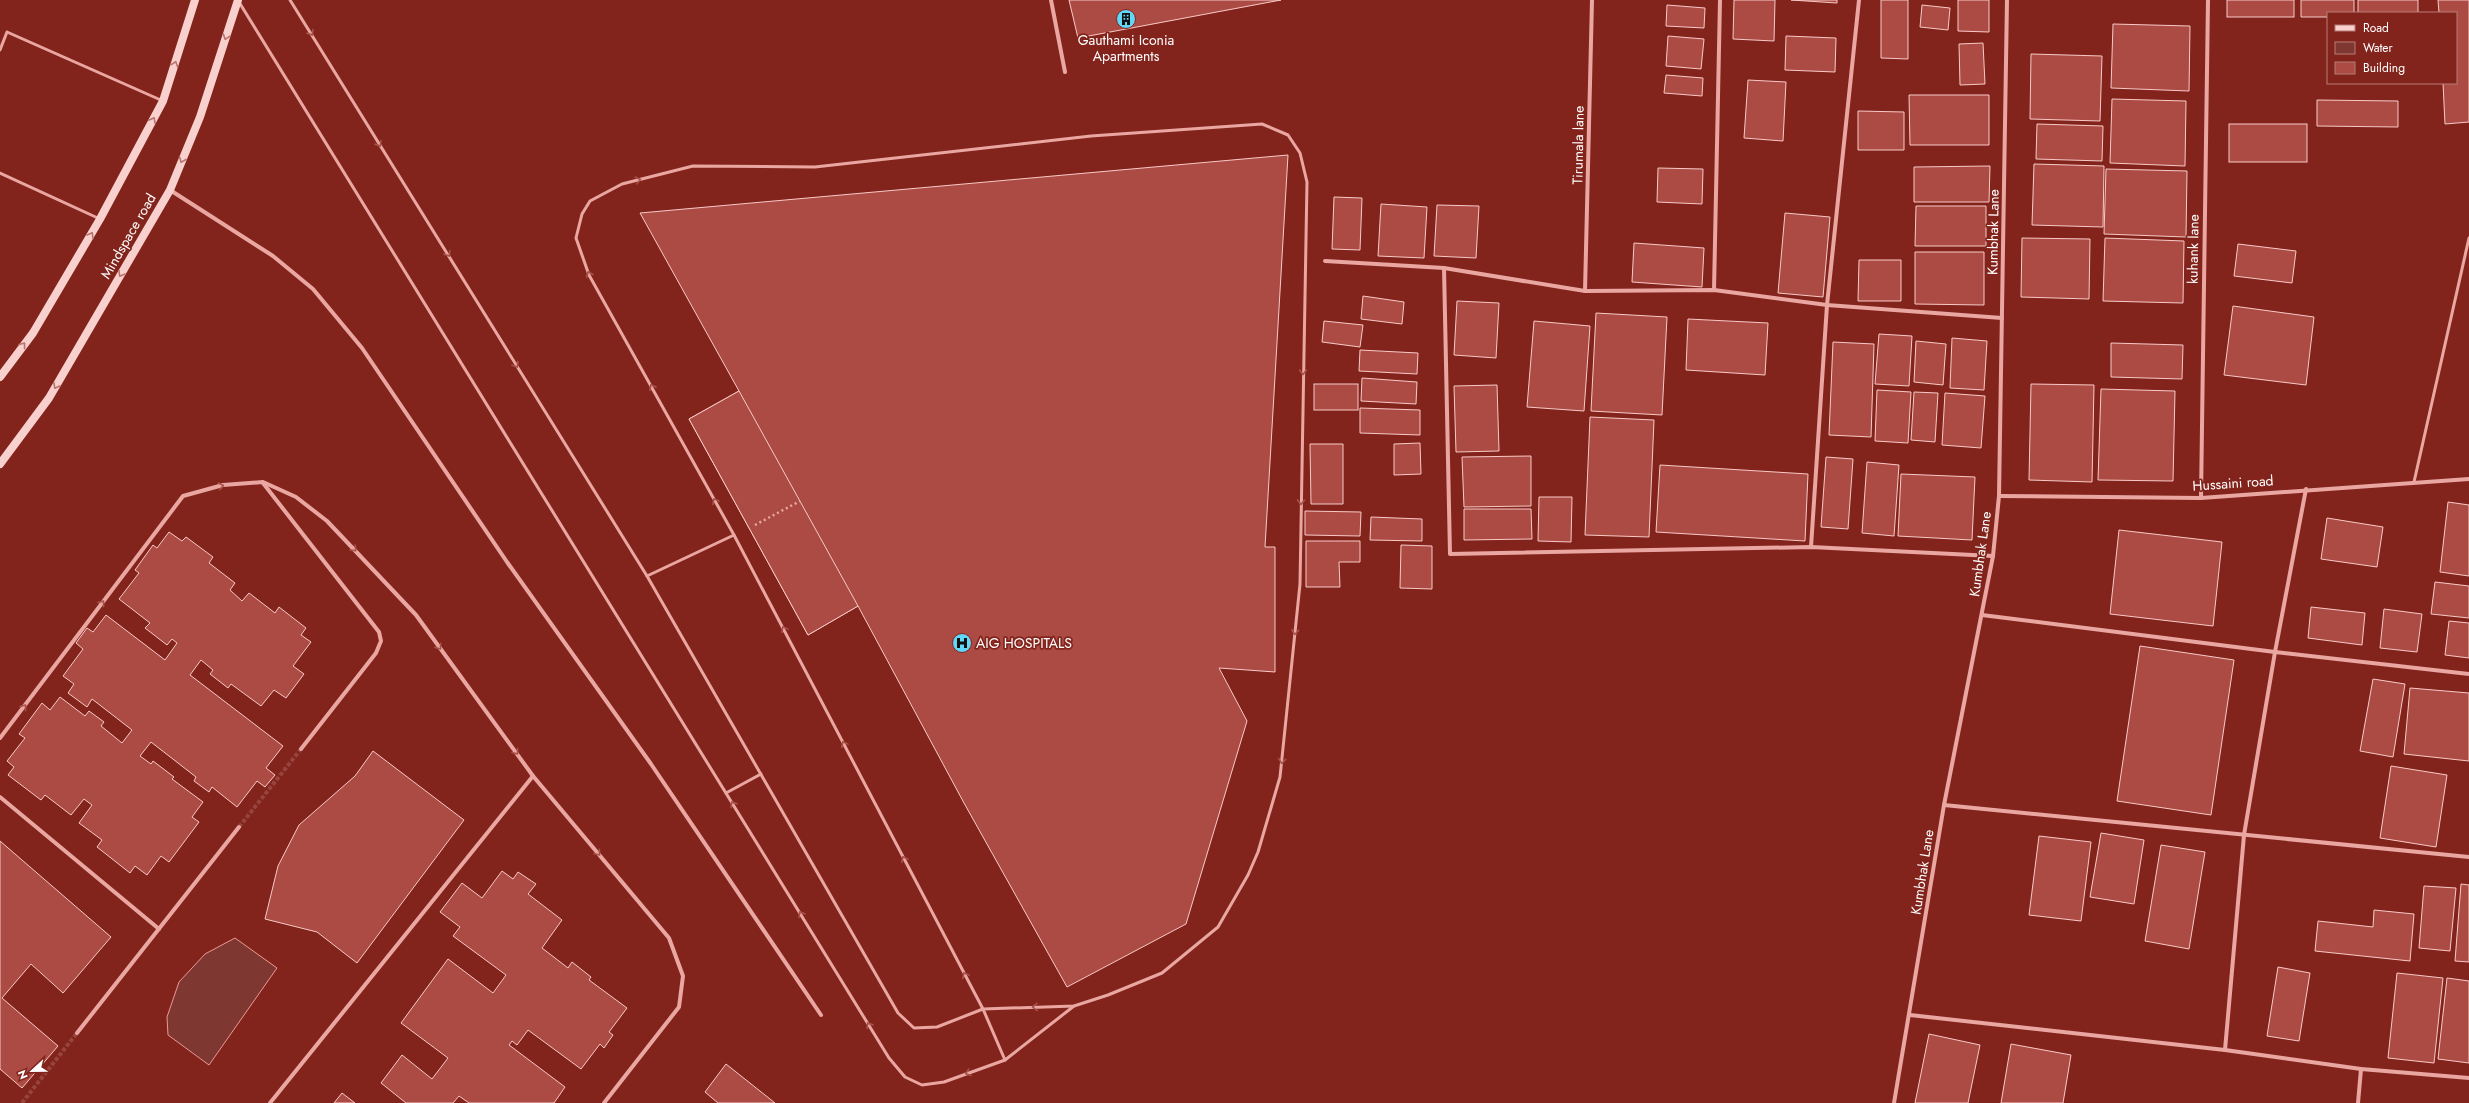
<svg xmlns="http://www.w3.org/2000/svg" width="2469" height="1103" font-family="Jost,sans-serif">
	<style>
		.water { fill: #7f3732; stroke: #ec9995 }
		.building { fill: #ac4b44; stroke: #f8cac7 }
		.lines { fill: none; stroke-linecap: round; stroke-linejoin: round }
		.street-tunnel { stroke: #96453e; stroke-width: 4; stroke-dasharray: 4 2; stroke-linecap: butt }
		.path { stroke: #eaa7a2; stroke-width: 2.5; stroke-dasharray: 2 3; stroke-linecap: butt }
		.lane { stroke: #eaa7a2; stroke-width: 3 }
		.street { stroke: #eaa7a2; stroke-width: 4 }
		.secondary { stroke: #f8d1ce; stroke-width: 8 }
		.oneway { stroke: #a7524b }
		.oneway2 { stroke: #b8726c }
		.labels { text-anchor: middle; stroke-width: 3.5; stroke-linejoin: round; paint-order: stroke }
		.poi-label { font-size: 14px; fill: #fff; stroke: #83241c }
		.street-label { font-size: 14px; fill: #fff; stroke: #83241c }
	</style>
	<rect width="100%" height="100%" fill="#83241c"/>
	<polygon class="water" points="235,938 277,968 209,1065 168,1035 167,1017 179,982 205,954"/>
	<g class="building">
		<polygon points="1069,0 1281,0 1078,38"/>
		<polygon points="1734,0 1775,0 1774,41 1733,39"/>
		<polygon points="1791,0 1837,0 1837,3"/>
		<polygon points="1881,0 1908,0 1908,59 1881,58"/>
		<polygon points="1958,0 1989,0 1989,32 1958,31"/>
		<rect x="2227" y="0" width="67" height="17"/>
		<polygon points="2301,0 2354,0 2354,13 2328,13 2328,17 2301,17"/>
		<rect x="2358" y="0" width="60" height="13"/>
		<polygon points="2438,0 2469,0 2469,122 2445,124 2443,83 2456,83 2456,13 2439,13"/>
		<polygon points="1667,5 1705,8 1704,28 1666,26"/>
		<polygon points="1922,5 1950,8 1948,30 1920,27"/>
		<polygon points="2113,24 2190,26 2189,91 2111,88"/>
		<polygon points="1668,36 1704,39 1701,69 1666,66"/>
		<polygon points="1786,36 1836,38 1835,72 1785,70"/>
		<polygon points="1983,43 1985,84 1960,85 1959,44"/>
		<polygon points="2031,54 2102,56 2100,121 2030,119"/>
		<polygon points="1666,75 1703,78 1702,96 1664,93"/>
		<polygon points="1748,80 1786,82 1783,141 1744,138"/>
		<polygon points="1909,95 1989,95 1989,145 1910,145"/>
		<polygon points="2112,99 2186,101 2185,166 2110,163"/>
		<polygon points="2317,100 2398,101 2398,127 2317,126"/>
		<polygon points="1858,111 1904,112 1904,150 1858,150"/>
		<polygon points="2037,124 2103,126 2102,161 2036,159"/>
		<rect x="2229" y="124" width="78" height="38"/>
		<polygon points="1288,155 1265,547 1275,547 1275,672 1219,668 1247,721 1186,924 1067,987 964,803 858,606 808,635 689,419 739,391 640,213"/>
		<polygon points="2034,164 2104,166 2103,227 2032,225"/>
		<polygon points="1990,166 1989,202 1914,202 1914,167"/>
		<polygon points="1658,168 1703,169 1702,204 1657,202"/>
		<polygon points="2106,169 2187,171 2186,237 2104,234"/>
		<polygon points="1334,197 1362,198 1360,250 1332,249"/>
		<polygon points="1381,204 1427,207 1424,258 1378,256"/>
		<polygon points="1437,205 1479,206 1476,258 1434,256"/>
		<polygon points="1916,206 1986,206 1986,246 1915,246"/>
		<polygon points="1785,213 1830,217 1823,297 1778,293"/>
		<polygon points="2022,238 2090,239 2089,299 2021,297"/>
		<polygon points="2105,238 2184,241 2183,303 2103,301"/>
		<polygon points="1634,243 1704,248 1702,287 1632,282"/>
		<polygon points="2238,244 2296,251 2292,283 2234,276"/>
		<polygon points="1915,252 1984,252 1984,305 1915,304"/>
		<polygon points="1859,260 1901,260 1901,301 1858,301"/>
		<polygon points="1363,296 1404,302 1402,324 1361,319"/>
		<polygon points="1457,301 1499,303 1496,358 1454,355"/>
		<polygon points="2233,306 2314,317 2306,385 2224,375"/>
		<polygon points="1596,313 1667,317 1662,415 1591,411"/>
		<polygon points="1688,319 1768,323 1765,375 1686,370"/>
		<polygon points="1324,321 1363,325 1360,347 1322,342"/>
		<polygon points="1534,321 1590,326 1584,411 1527,407"/>
		<polygon points="1879,334 1912,336 1909,386 1875,384"/>
		<polygon points="1952,338 1987,341 1984,390 1950,388"/>
		<polygon points="1916,341 1946,344 1943,385 1914,382"/>
		<polygon points="1833,342 1874,344 1871,437 1829,435"/>
		<polygon points="2111,343 2183,345 2182,379 2111,377"/>
		<polygon points="1360,350 1418,353 1417,374 1359,371"/>
		<polygon points="1362,378 1417,382 1416,404 1361,401"/>
		<rect x="1314" y="384" width="44" height="26"/>
		<polygon points="2031,384 2094,385 2092,482 2029,480"/>
		<polygon points="1497,385 1499,451 1456,452 1454,386"/>
		<polygon points="2101,389 2175,391 2173,481 2098,480"/>
		<polygon points="1877,390 1911,392 1908,443 1875,441"/>
		<polygon points="739,391 858,606 808,635 689,419"/>
		<polygon points="1914,392 1938,393 1935,442 1911,440"/>
		<polygon points="1945,393 1985,396 1981,448 1942,445"/>
		<polygon points="1360,408 1420,410 1420,435 1360,433"/>
		<polygon points="1590,417 1654,420 1649,537 1585,535"/>
		<polygon points="1420,443 1421,474 1394,475 1394,444"/>
		<polygon points="1310,444 1343,444 1343,504 1311,504"/>
		<polygon points="1531,456 1531,506 1464,507 1462,457"/>
		<polygon points="1826,457 1853,459 1848,529 1821,527"/>
		<polygon points="1867,462 1899,465 1894,536 1862,533"/>
		<polygon points="1660,465 1808,474 1805,541 1656,532"/>
		<polygon points="1901,474 1975,477 1972,540 1898,536"/>
		<polygon points="1539,497 1572,497 1571,542 1538,541"/>
		<polygon points="2448,502 2469,505 2469,576 2440,572"/>
		<polygon points="1464,509 1531,509 1532,539 1464,540"/>
		<polygon points="1305,511 1361,512 1360,536 1305,535"/>
		<polygon points="1371,517 1422,519 1422,541 1370,540"/>
		<polygon points="2327,518 2383,527 2377,567 2321,559"/>
		<polygon points="2119,530 2222,542 2213,626 2110,614"/>
		<polygon points="169,532 182,541 186,537 213,557 209,563 235,583 230,590 242,601 249,593 275,613 279,607 306,628 301,635 311,642 293,666 304,674 286,698 274,690 261,706 231,684 228,688 210,674 213,670 201,660 190,675 283,746 266,768 275,775 265,787 257,781 237,807 212,787 209,792 194,781 196,777 151,742 140,756 151,764 153,761 174,777 172,779 203,802 192,817 199,822 169,862 161,856 147,875 135,866 130,873 97,847 102,840 79,823 92,805 84,799 71,815 45,795 41,800 8,775 14,767 7,761 25,738 19,734 42,703 50,710 60,697 85,716 89,711 104,722 101,726 122,743 132,730 92,699 87,707 68,693 74,684 63,676 83,649 76,643 87,628 93,632 106,615 165,660 177,643 172,639 167,645 145,628 150,623 119,599 139,573 135,570 153,545 157,548"/>
		<polygon points="1306,541 1360,541 1360,562 1339,562 1340,587 1306,587"/>
		<polygon points="1401,545 1432,546 1432,589 1400,588"/>
		<polygon points="2435,582 2469,586 2469,618 2431,614"/>
		<polygon points="2311,607 2365,613 2362,645 2308,638"/>
		<polygon points="2384,609 2422,614 2417,652 2380,648"/>
		<polygon points="2449,621 2469,623 2469,658 2445,655"/>
		<polygon points="2140,646 2234,660 2211,815 2117,801"/>
		<polygon points="2373,679 2405,684 2393,757 2360,751"/>
		<polygon points="2410,688 2469,693 2469,761 2404,754"/>
		<polygon points="373,751 464,820 357,963 317,932 265,919 278,866 299,825 355,776"/>
		<polygon points="2391,766 2447,775 2436,847 2380,838"/>
		<polygon points="2101,833 2144,840 2134,904 2090,897"/>
		<polygon points="2039,836 2091,842 2081,921 2029,915"/>
		<polygon points="0,841 111,937 63,993 31,964 2,998 58,1046 22,1088 0,1069"/>
		<polygon points="2161,845 2205,852 2189,949 2145,941"/>
		<polygon points="502,871 513,879 518,872 536,884 528,894 562,920 542,948 568,968 572,962 591,977 589,980 627,1008 609,1032 613,1035 604,1048 600,1044 581,1069 528,1030 517,1045 512,1041 509,1045 565,1087 554,1103 469,1103 459,1096 453,1103 406,1103 381,1083 402,1055 432,1079 448,1058 401,1023 448,959 493,993 506,975 453,936 460,927 440,912 462,883 482,898"/>
		<polygon points="2461,884 2469,885 2469,962 2455,961"/>
		<polygon points="2424,886 2456,888 2450,951 2419,948"/>
		<polygon points="2374,910 2414,914 2410,961 2315,951 2318,921 2373,927"/>
		<polygon points="2278,967 2310,973 2299,1041 2267,1036"/>
		<polygon points="2397,973 2443,978 2434,1063 2388,1058"/>
		<polygon points="2447,978 2469,981 2469,1063 2438,1059"/>
		<polygon points="1929,1034 1980,1045 1968,1103 1915,1103"/>
		<polygon points="2011,1044 2071,1055 2063,1103 2001,1103"/>
		<polygon points="726,1064 775,1103 718,1103 705,1092"/>
		<polygon points="342,1093 355,1103 334,1103"/>
	</g>
	<g class="lines">
		<g class="street-tunnel">
			<polyline points="239,827 301,749"/>
			<polyline points="22,1103 77,1033"/>
		</g>
		<polyline class="path" points="755,525 800,501"/>
		<g class="lane">
			<polyline points="290,0 647,576 898,1013 914,1028 937,1027 983,1009 1074,1006 1108,995 1162,973 1218,927 1248,875 1258,852 1280,777 1300,584 1307,182 1300,153 1288,135 1262,124 1091,136 815,167 693,166 622,184 590,201 582,214 576,238 589,275 734,535 983,1009 1005,1060"/>
			<polyline points="239,2 889,1058 905,1077 922,1085 944,1082 1005,1060 1074,1006"/>
			<polyline points="0,50 7,32 163,101"/>
			<polyline points="0,173 100,219"/>
			<polyline points="2414,482 2469,238"/>
			<polyline points="647,576 734,535"/>
			<polyline points="726,793 761,774"/>
		</g>
		<g class="street">
			<polyline points="1051,0 1065,72"/>
			<polyline points="170,190 273,256 313,289 362,348 507,562 651,764 821,1015"/>
			<polyline points="1325,261 1444,268 1585,291 1714,290 1827,305 2002,318"/>
			<polyline points="1444,268 1450,554 1811,547 1993,556"/>
			<polyline points="1714,290 1720,0"/>
			<polyline points="1585,291 1592,0"/>
			<polyline points="263,483 379,632 381,641 376,653 301,749"/>
			<polyline points="1999,496 2201,498 2469,479"/>
			<polyline points="2201,498 2208,0"/>
			<polyline points="1811,547 1827,305 1859,0"/>
			<polyline points="1982,615 2275,652 2469,674"/>
			<polyline points="0,738 183,496 223,485 263,482 296,497 327,521 416,615 533,776 669,938 683,976 679,1007 604,1103"/>
			<polyline points="0,797 159,929"/>
			<polyline points="1944,805 2469,857"/>
			<polyline points="1910,1015 2225,1050 2361,1069 2469,1078"/>
			<polyline points="77,1033 239,827"/>
			<polyline points="2225,1050 2244,835 2275,652 2306,489"/>
			<polyline points="270,1103 533,776"/>
			<polyline points="1894,1103 1944,805 1993,556 1999,496 2007,0"/>
			<polyline points="2358,1103 2361,1069"/>
		</g>
		<g class="secondary">
			<polyline points="0,377 33,333 100,219 163,101 195,0"/>
			<polyline points="0,464 49,398 170,190 200,117 238,0"/>
		</g>
	</g>
	<defs><path id="oneway-chevron" d="M-2-3.5L2.5 0L-2 3.5" fill="none" stroke-width="1.6" stroke-linecap="round" stroke-linejoin="round"/></defs>
	<g class="oneway">
		<use href="#oneway-chevron" transform="translate(311 33) rotate(58)"/>
		<use href="#oneway-chevron" transform="translate(379 144) rotate(58)"/>
		<use href="#oneway-chevron" transform="translate(638 180) rotate(-14)"/>
		<use href="#oneway-chevron" transform="translate(448 254) rotate(58)"/>
		<use href="#oneway-chevron" transform="translate(589 274) rotate(-113)"/>
		<use href="#oneway-chevron" transform="translate(516 365) rotate(58)"/>
		<use href="#oneway-chevron" transform="translate(1303 372) rotate(91)"/>
		<use href="#oneway-chevron" transform="translate(652 387) rotate(-119)"/>
		<use href="#oneway-chevron" transform="translate(221 486) rotate(-12)"/>
		<use href="#oneway-chevron" transform="translate(715 501) rotate(-119)"/>
		<use href="#oneway-chevron" transform="translate(1301 502) rotate(91)"/>
		<use href="#oneway-chevron" transform="translate(354 549) rotate(47)"/>
		<use href="#oneway-chevron" transform="translate(102 603) rotate(-53)"/>
		<use href="#oneway-chevron" transform="translate(784 629) rotate(-118)"/>
		<use href="#oneway-chevron" transform="translate(1295 632) rotate(96)"/>
		<use href="#oneway-chevron" transform="translate(439 647) rotate(54)"/>
		<use href="#oneway-chevron" transform="translate(24 707) rotate(-53)"/>
		<use href="#oneway-chevron" transform="translate(844 744) rotate(-118)"/>
		<use href="#oneway-chevron" transform="translate(516 752) rotate(54)"/>
		<use href="#oneway-chevron" transform="translate(1282 761) rotate(96)"/>
		<use href="#oneway-chevron" transform="translate(733 804) rotate(-122)"/>
		<use href="#oneway-chevron" transform="translate(598 853) rotate(50)"/>
		<use href="#oneway-chevron" transform="translate(904 859) rotate(-118)"/>
		<use href="#oneway-chevron" transform="translate(801 914) rotate(-122)"/>
		<use href="#oneway-chevron" transform="translate(965 975) rotate(-118)"/>
		<use href="#oneway-chevron" transform="translate(1035 1007) rotate(178)"/>
		<use href="#oneway-chevron" transform="translate(869 1025) rotate(-122)"/>
		<use href="#oneway-chevron" transform="translate(968 1073) rotate(160)"/>
	</g>
	<g class="oneway2">
		<use href="#oneway-chevron" transform="translate(226 37) rotate(108)"/>
		<use href="#oneway-chevron" transform="translate(175 64) rotate(-71)"/>
		<use href="#oneway-chevron" transform="translate(153 120) rotate(-62)"/>
		<use href="#oneway-chevron" transform="translate(182 160) rotate(112)"/>
		<use href="#oneway-chevron" transform="translate(91 235) rotate(-59)"/>
		<use href="#oneway-chevron" transform="translate(121 274) rotate(120)"/>
		<use href="#oneway-chevron" transform="translate(23 345) rotate(-53)"/>
		<use href="#oneway-chevron" transform="translate(56 386) rotate(120)"/>
	</g>
	<defs>
		<symbol id="building-disc" viewBox="-11 -11 22 22"><circle r="9.5" fill="#60d8fa" stroke="#83241c"/><path d="M-4-6H4V6H1V3H-1V6H-4ZM-2.5-4.3h1.7v1.8h-1.7ZM.8-4.3h1.7v1.8H.8ZM-2.5-1h1.7V.8h-1.7ZM.8-1h1.7V.8H.8Z" fill="#111"/></symbol>
		<symbol id="hospital-disc" viewBox="-11 -11 22 22"><circle r="9.5" fill="#60d8fa" stroke="#83241c"/><path d="M-5-5h3v3.5h4V-5h3V5h-3V1.5h-4V5h-3Z" fill="#111"/></symbol>
	</defs>
	<g fill-rule="evenodd">
		<use href="#building-disc" x="1115" y="8" width="22" height="22"/>
		<use href="#hospital-disc" x="951" y="632" width="22" height="22"/>
	</g>
	<g class="labels">
		<g class="poi-label">
			<text x="1126" y="45">Gauthami Iconia<tspan x="1126" dy="16">Apartments</tspan></text>
			<text x="976" y="648" text-anchor="start">AIG HOSPITALS</text>
		</g>
		<g class="street-label">
			<text transform="translate(1578 145) rotate(-89)" y="5">Tirumala lane</text>
			<text transform="translate(1993 232) rotate(-89)" y="5">Kumbhak Lane</text>
			<text transform="translate(128 236) rotate(-60)" y="5">Mindspace road</text>
			<text transform="translate(2193 249) rotate(-89)" y="5">kuhank lane</text>
			<text transform="translate(2233 483) rotate(-4)" y="5">Hussaini road</text>
			<text transform="translate(1980 554) rotate(-82)" y="5">Kumbhak Lane</text>
			<text transform="translate(1922 872) rotate(-81)" y="5">Kumbhak Lane</text>
		</g>
	</g>
	<rect x="2327" y="12" width="130" height="72" fill="#83241c" stroke="#b57c77"/>
	<rect x="2335" y="25" width="20" height="6" fill="#f8d1ce" stroke="#b57c77"/>
	<text x="2363" y="32" font-size="12" fill="#ffffff">Road</text>
	<rect x="2335" y="42" width="20" height="12" fill="#7f3732" stroke="#b57c77"/>
	<text x="2363" y="52" font-size="12" fill="#ffffff">Water</text>
	<rect x="2335" y="62" width="20" height="12" fill="#ac4b44" stroke="#b57c77"/>
	<text x="2363" y="72" font-size="12" fill="#ffffff">Building</text>
	<g transform="translate(32 1071) rotate(248)" stroke="#83241c" stroke-width="3" paint-order="stroke">
	<path d="M0-3L7 15L0 10L-7 15Z" fill="#ffffff"/>
	<text y="-6" font-size="11" font-weight="bold" text-anchor="middle" fill="#ffffff">N</text>
	</g>
</svg>
